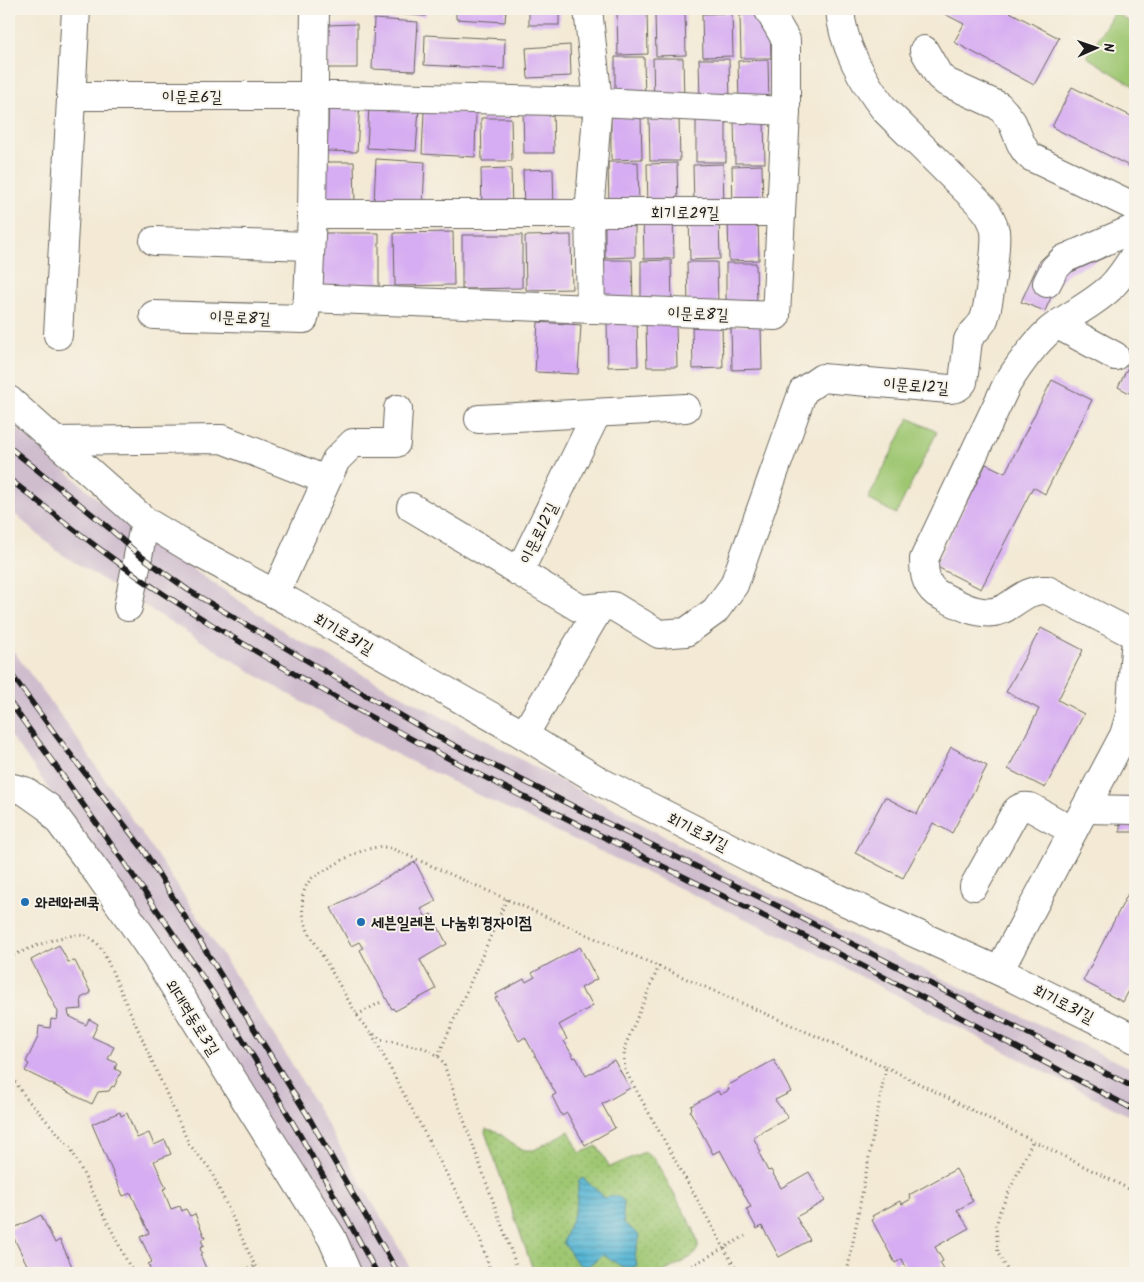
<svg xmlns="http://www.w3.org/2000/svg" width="1144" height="1282" font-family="Kalam,'Poor Story',sans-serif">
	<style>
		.railway { fill: #cfbdce }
		.grass { fill: url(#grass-dots); stroke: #5e7247 }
		.park { fill: #9fc772; stroke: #5e7247 }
		.water { fill: url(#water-rules); stroke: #386878 }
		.building { fill: #d6acf2 }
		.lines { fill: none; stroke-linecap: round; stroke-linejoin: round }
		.minor-casing { stroke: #67645c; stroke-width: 30 }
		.path { stroke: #67645c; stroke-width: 3; stroke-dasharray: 1 4; stroke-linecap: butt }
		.minor { stroke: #fff; stroke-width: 28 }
		.rail-casing { stroke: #1c1c1c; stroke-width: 5.5 }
		.rail { stroke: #f7f3e8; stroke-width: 4; stroke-dasharray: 11; stroke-linecap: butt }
		.poi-dot { fill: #1f6fb2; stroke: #f7f3e8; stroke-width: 2 }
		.labels { text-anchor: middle; stroke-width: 4; stroke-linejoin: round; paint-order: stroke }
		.street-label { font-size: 16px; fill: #1c1c1c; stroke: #f7f3e8 }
		.poi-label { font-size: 16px; font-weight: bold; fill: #1c1c1c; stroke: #f7f3e8; text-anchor: start }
	</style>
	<defs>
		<pattern id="grass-dots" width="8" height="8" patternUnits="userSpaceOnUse" patternTransform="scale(1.25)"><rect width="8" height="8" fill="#9fc772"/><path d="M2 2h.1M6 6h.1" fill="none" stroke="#88aa62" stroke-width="1.8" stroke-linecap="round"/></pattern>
		<pattern id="water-rules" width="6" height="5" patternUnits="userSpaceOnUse" patternTransform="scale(1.25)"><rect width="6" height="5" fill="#55b5d4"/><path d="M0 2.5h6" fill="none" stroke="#4692ab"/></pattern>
	</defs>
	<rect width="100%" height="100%" fill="#f7f3e8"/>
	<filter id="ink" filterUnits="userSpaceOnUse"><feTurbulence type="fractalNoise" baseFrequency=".02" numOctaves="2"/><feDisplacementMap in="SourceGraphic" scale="10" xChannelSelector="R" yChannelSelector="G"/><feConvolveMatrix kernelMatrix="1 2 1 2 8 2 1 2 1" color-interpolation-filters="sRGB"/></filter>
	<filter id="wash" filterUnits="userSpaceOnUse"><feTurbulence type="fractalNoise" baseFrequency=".0096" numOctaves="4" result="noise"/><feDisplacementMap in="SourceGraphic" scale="20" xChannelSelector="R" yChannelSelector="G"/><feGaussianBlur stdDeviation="1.12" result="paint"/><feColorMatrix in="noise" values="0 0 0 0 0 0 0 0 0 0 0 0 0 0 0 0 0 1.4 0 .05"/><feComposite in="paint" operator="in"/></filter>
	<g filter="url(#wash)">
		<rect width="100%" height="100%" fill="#f3e9d4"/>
		<g class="railway">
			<polygon points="9,420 120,519 291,636 822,921 1135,1070 1135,1119 789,939 476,794 362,737 261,678 58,552 9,509"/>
			<polygon points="9,645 69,727 181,891 289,1059 406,1260 412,1273 352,1273 196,1011 33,766 9,734"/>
		</g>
		<polygon class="grass" points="486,1129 496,1131 519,1148 526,1150 534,1150 569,1131 580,1153 597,1146 610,1167 644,1152 654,1158 694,1230 698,1244 698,1248 693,1256 662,1273 534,1273 485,1132"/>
		<g class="park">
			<polygon points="1114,12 1135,25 1135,87 1087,57"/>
			<polygon points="909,418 937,432 896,514 868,499"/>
		</g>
		<path class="water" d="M583 1178 601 1194 603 1198C612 1196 619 1194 624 1202L623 1216 624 1223 639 1235 635 1257 637 1265C626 1275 613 1259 603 1255L586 1267 577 1263 563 1242C567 1229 574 1218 576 1205 578 1197 577 1189 579 1181Z"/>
		<g id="blocks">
			<g class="building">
				<polygon points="377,9 426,9 426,16 376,13"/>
				<polygon points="456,9 506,9 505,22 456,19"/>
				<rect x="529" y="9" width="30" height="16"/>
				<polygon points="935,9 1004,9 1059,38 1034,85 954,42 964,24"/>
				<polygon points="647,11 648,54 618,55 617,12"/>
				<polygon points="685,12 686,55 656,56 655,13"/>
				<polygon points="732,13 733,56 703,57 702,14"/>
				<polygon points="770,14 771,58 741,58 740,15"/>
				<polygon points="374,19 418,22 415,71 372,69"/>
				<polygon points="357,24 357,68 327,68 327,25"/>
				<polygon points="425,35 505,39 504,69 424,65"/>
				<polygon points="570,45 571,76 528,78 526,48"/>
				<polygon points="615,57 644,57 645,100 615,101"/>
				<polygon points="653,58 683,58 684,101 654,102"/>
				<polygon points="699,59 729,59 730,102 700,103"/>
				<polygon points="768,60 769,103 739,104 738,61"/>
				<polygon points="1072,87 1135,118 1135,169 1052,127"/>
				<polygon points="329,99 360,101 357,152 327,151"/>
				<polygon points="369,105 419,108 416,151 367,148"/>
				<polygon points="553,109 554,153 524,153 523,110"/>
				<polygon points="424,111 476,113 475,157 422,154"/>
				<polygon points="641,116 642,159 611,160 611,117"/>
				<polygon points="679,117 680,161 650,161 649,118"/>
				<polygon points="481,118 511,118 512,161 482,161"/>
				<polygon points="726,118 726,162 696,162 696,119"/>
				<polygon points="764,119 765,163 735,163 734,120"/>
				<polygon points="376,159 425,162 423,205 374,202"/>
				<polygon points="324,162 354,162 355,205 325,205"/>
				<polygon points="608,162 638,162 639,205 609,206"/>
				<polygon points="677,163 678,206 648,207 647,164"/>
				<polygon points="723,164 724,207 694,208 693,165"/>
				<polygon points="762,165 763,208 733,209 732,166"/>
				<polygon points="511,168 512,212 482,212 481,169"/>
				<polygon points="553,169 554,212 524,213 523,170"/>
				<polygon points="605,214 635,214 635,257 605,258"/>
				<polygon points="673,215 674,258 644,259 643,216"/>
				<polygon points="689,216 719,216 720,259 690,260"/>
				<polygon points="758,217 759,260 729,261 728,218"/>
				<polygon points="1098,231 1110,255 1067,274 1056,286 1045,311 1021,302 1039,262 1044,257 1052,250"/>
				<polygon points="453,232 454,285 395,286 394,233"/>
				<polygon points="320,233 379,233 379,286 320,287"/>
				<polygon points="462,235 522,235 522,288 462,289"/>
				<polygon points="571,235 572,289 526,290 525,236"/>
				<polygon points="602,260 632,260 633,303 603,303"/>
				<polygon points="671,260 672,304 641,305 641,261"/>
				<polygon points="687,262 717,262 718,305 688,305"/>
				<polygon points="726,263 756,263 757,306 726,307"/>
				<polygon points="538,322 581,325 578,374 535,372"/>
				<polygon points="637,322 638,366 608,367 607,323"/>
				<polygon points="646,324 676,324 677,367 647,367"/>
				<polygon points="692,325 722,325 723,368 693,369"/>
				<polygon points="731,326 761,326 762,369 732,370"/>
				<polygon points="1135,353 1135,396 1118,387"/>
				<polygon points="1052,380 1092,400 1045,494 1033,487 981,589 935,566 986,464 1005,473"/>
				<polygon points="1041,628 1083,650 1058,700 1084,714 1045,788 1008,769 1039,709 1006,692"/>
				<polygon points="951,747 987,766 952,833 933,823 903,878 855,853 885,797 917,814"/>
				<rect x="1120" y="797" width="15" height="35"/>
				<polygon points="415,862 436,901 421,909 426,917 431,914 447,944 420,960 436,989 395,1011 393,1008 392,1009 360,950 363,948 359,942 351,946 331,908"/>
				<polygon points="1135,880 1135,979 1123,1002 1083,981"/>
				<polygon points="59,945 68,962 75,961 91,993 81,998 82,1009 68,1010 69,1016 86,1025 89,1019 98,1024 92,1037 114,1047 108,1059 117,1063 115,1069 121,1072 114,1087 112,1086 109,1091 98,1092 92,1104 25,1071 29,1064 26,1062 38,1037 39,1026 50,1028 51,1019 57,1020 58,1012 31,960"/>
				<polygon points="580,947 597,979 581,988 585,996 587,995 593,1006 559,1025 567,1039 564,1041 574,1058 576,1057 586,1076 614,1060 630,1088 602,1104 615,1128 585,1145 567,1113 562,1116 552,1096 556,1094 525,1037 519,1041 495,998 498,997 496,994 524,979 526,982 535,977 532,973"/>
				<polygon points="774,1060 791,1092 775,1100 788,1118 753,1137 761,1152 759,1153 768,1171 771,1170 781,1188 809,1172 825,1201 796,1217 810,1240 779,1257 762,1226 757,1229 746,1209 751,1207 720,1150 713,1154 690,1111 692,1109 691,1106 718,1091 720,1095 729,1090 727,1086"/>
				<polygon points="120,1112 121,1116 127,1113 137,1138 149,1133 154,1145 165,1140 171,1154 154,1161 166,1188 163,1189 171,1209 180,1206 182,1211 186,1209 190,1216 195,1214 205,1238 201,1240 204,1246 200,1248 202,1253 200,1254 208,1273 152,1273 148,1264 152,1262 140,1237 149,1233 131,1193 123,1196 92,1124"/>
				<polygon points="956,1169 973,1201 957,1210 969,1228 935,1247 943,1261 940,1263 946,1273 909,1273 902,1259 895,1263 872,1220 874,1219 872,1216 900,1201 902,1204 911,1199 909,1195"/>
				<polygon points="41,1215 55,1243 60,1240 75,1273 21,1273 29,1269 10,1230"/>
			</g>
		</g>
	</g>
	<g filter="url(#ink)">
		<use href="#blocks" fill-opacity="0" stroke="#67645c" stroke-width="1"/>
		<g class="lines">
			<defs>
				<g id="minor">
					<polyline points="588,9 598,102 589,214 591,309"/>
					<path d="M924 50 939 76 946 82 999 106C1004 111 1008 116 1012 122 1018 134 1020 148 1031 157L1135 207"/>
					<polyline points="71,96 337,96 598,102 786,111"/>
					<polyline points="312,214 589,214 605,212 781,212"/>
					<polyline points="154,241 310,246"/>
					<path d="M1135 254C1128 266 1120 278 1110 288 1092 305 1069 315 1050 330 1033 345 1019 365 1007 384L924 559C924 573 925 584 936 593 956 603 983 621 1005 608 1020 599 1029 589 1047 590L1135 635"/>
					<polyline points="1047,283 1054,269 1064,259 1135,228"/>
					<polyline points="308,298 776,316 786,111 786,40 768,9"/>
					<polyline points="154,315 304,319 308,298 312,214 315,9"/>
					<polyline points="1058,325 1115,356"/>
					<polyline points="58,335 76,9"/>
					<polyline points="9,400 145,521 195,551 290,602 524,735 601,782 766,866 999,971 1135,1039"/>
					<polyline points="479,419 686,408"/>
					<polyline points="55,441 222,439 326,480"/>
					<path d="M411 507 581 609 613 606 659 634 686 632 715 611 734 585 803 391 822 378 949 389C955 389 959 388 963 382L968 340C972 332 980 328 984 319 989 306 997 245 995 231 993 220 988 212 980 204L885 110C863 82 842 44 840 9"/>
					<polyline points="519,572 597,413"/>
					<polyline points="275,594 336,460 353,443 396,443 398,409"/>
					<polyline points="128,607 145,521"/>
					<polyline points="524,735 600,607"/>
					<polyline points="9,787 25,791 49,808 99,875 156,957 332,1238 347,1273"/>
					<polyline points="1085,809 1135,810"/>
					<path d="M974 886 1016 811C1020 807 1024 806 1030 807L1073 831"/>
					<polyline points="999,971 1124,735 1130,715 1135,649"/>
				</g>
			</defs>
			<use href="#minor" class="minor-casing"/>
			<g class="path">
				<path d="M9 957C28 950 65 931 85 936 94 938 98 944 103 951L189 1144 210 1169 255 1266 262 1273H268"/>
				<polyline points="659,966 625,1046 624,1058 625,1070 738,1273"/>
				<polyline points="357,1015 381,1002"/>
				<polyline points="372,1034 479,1235 491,1273"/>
				<polyline points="438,1056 507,899"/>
				<polyline points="886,1067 1135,1192"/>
				<polyline points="9,1068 15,1082 27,1099 70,1147 133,1273"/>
				<polyline points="239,1273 255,1266"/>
				<polyline points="273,1273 307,1267 312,1268 315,1272"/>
				<path d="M519 1273 443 1062 438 1056 425 1048 382 1040 371 1032 361 1022 308 931C301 913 298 891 313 877 336 865 365 842 391 848L886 1067 847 1273"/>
				<polyline points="679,1273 745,1236"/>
				<polyline points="1009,1273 998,1253 996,1226 1000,1211 1033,1140"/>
			</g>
			<use href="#minor" class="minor"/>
			<defs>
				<g id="rail">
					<polyline points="9,447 109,528 138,554 188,590 321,669 438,737 588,814 786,910 1135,1088"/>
					<path d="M9 479C60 518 111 560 165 595 366 725 582 826 796 932 910 989 1022 1051 1135 1110"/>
					<polyline points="9,671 58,738 143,849 311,1121 398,1273"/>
					<path d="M9 701C80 800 152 900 219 1002 276 1090 327 1182 377 1273"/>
				</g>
			</defs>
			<use href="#rail" class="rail-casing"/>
			<use href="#rail" class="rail"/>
		</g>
	</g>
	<g class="poi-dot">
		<circle cx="25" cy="902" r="5"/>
		<circle cx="361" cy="922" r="5"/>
	</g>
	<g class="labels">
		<g class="street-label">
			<text x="192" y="102">이문로6길</text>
			<text x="685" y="218">회기로29길</text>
			<text transform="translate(698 313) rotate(2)" y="6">이문로8길</text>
			<text transform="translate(240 317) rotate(2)" y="6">이문로8길</text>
			<text transform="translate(916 385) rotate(4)" y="6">이문로12길</text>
			<text transform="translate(538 533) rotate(-64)" y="6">이문로12길</text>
			<text transform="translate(344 633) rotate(30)" y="6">회기로31길</text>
			<text transform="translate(698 831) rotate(27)" y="6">회기로31길</text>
			<text transform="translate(1064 1003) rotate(27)" y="6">회기로31길</text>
			<text transform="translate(193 1017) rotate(58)" y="6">외대역동로3길</text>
		</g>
		<g class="poi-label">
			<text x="35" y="908">와레와레쿡</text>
			<text x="371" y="928">세븐일레븐 나눔휘경자이점</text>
		</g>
	</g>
	<rect width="1144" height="1282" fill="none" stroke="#f7f3e8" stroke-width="30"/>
	<g transform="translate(1096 48) rotate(88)" stroke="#f7f3e8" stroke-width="4" paint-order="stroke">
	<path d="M0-4L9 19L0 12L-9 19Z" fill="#1c1c1c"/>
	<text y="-8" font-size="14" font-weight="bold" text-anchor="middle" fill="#1c1c1c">N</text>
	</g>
</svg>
